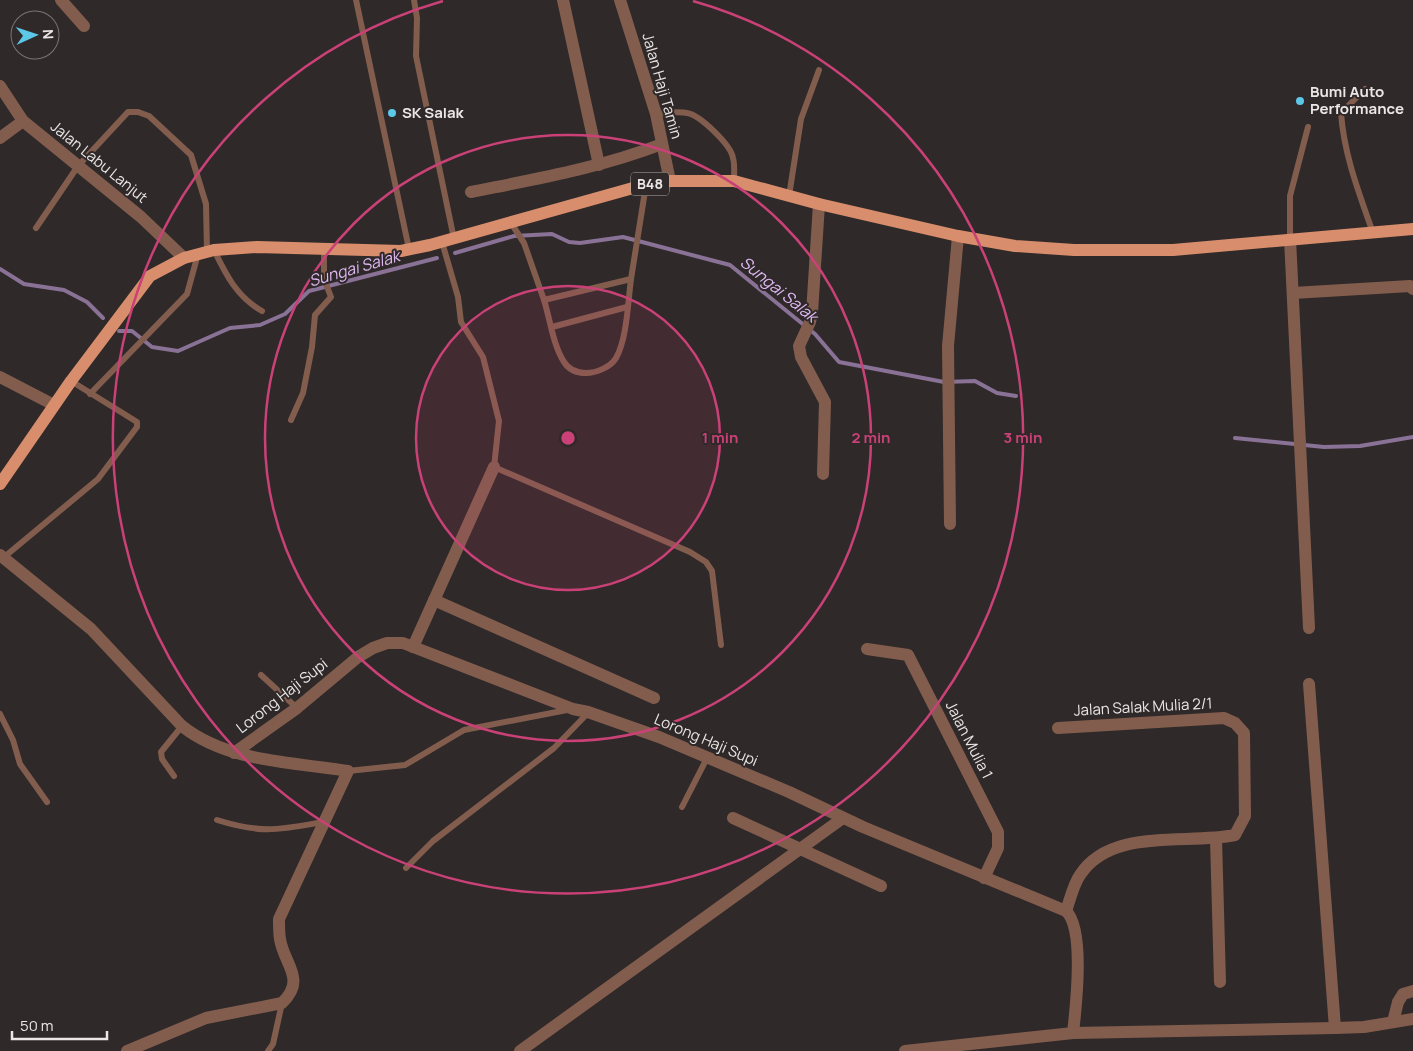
<svg xmlns="http://www.w3.org/2000/svg" width="1413" height="1051" font-family="Manrope,sans-serif">
	<style>
		.lines { fill: none; stroke-linecap: round; stroke-linejoin: round }
		.stream { stroke: #897296; stroke-width: 4 }
		.lane { stroke: #825d4d; stroke-width: 6 }
		.street { stroke: #825d4d; stroke-width: 12 }
		.primary { stroke: #d88e6c; stroke-width: 12 }
		.ring { fill: none; stroke: #ca4177; stroke-width: 2.5 }
		.poi-dot { fill: #5dc7e8; stroke: #2f2929; stroke-width: 2 }
		.labels { text-anchor: middle; stroke-width: 4; stroke-linejoin: round; paint-order: stroke }
		.shield { fill: #2f2929; stroke: #b3aeae; stroke-width: 1 }
		.shield-label { font-size: 14px; font-weight: bold; fill: #ebe7e7 }
		.street-label { font-size: 15px; fill: #ebe7e7; stroke: #2f2929 }
		.poi-label { font-size: 15px; font-weight: bold; fill: #ebe7e7; stroke: #2f2929; text-anchor: start }
		.water-label { font-size: 16px; font-style: italic; fill: #deb8f3; stroke: #2f2929 }
		.centre { fill: #ca4177; stroke: #2f2929; stroke-width: 2.5 }
		.ring-label { font-size: 15px; text-anchor: middle; font-weight: bold; fill: #ca4177; stroke: #2f2929; stroke-width: 4; stroke-linejoin: round; paint-order: stroke }
	</style>
	<rect width="100%" height="100%" fill="#2f2929"/>
	<g class="lines">
		<g class="stream">
			<polyline points="455,253 514,236 552,234 569,242 580,243 623,237 730,265 815,334 839,362 944,382 975,381 997,393 1016,396"/>
			<polyline points="0,269 24,284 64,290 87,302 103,318"/>
			<polyline points="119,331 132,331 152,347 178,351 230,328 260,325 285,314 309,291 437,258"/>
			<polyline points="1235,438 1324,447 1360,446 1413,437"/>
		</g>
		<g class="lane">
			<polyline points="356,0 409,249"/>
			<polyline points="414,0 417,18 416,56 454,239"/>
			<path d="M1365 89 1341 113C1344 155 1359 193 1373 233"/>
			<path d="M656 114C666 113 678 111 687 113 700 115 731 145 733 158 735 165 734 174 734 181"/>
			<polyline points="789,196 801,119 819,70"/>
			<polyline points="511,223 524,243 544,300 631,279 646,185"/>
			<polyline points="36,228 78,166 128,112 138,112 149,116 191,155 206,204 207,251"/>
			<polyline points="1290,239 1290,196 1308,127"/>
			<polyline points="442,242 458,297 461,322 483,357 499,421 494,467 690,552 706,562 712,571 721,645"/>
			<path d="M214 250C226 275 237 297 262 311"/>
			<path d="M544 300C550 319 553 345 564 362 569 370 577 373 586 373 596 373 611 367 616 358 627 339 628 301 631 279"/>
			<polyline points="552,327 627,307"/>
			<polyline points="90,394 187,294 198,254"/>
			<polyline points="291,420 303,393 312,347 315,315 331,297 324,279 324,249"/>
			<polyline points="3,558 98,479 137,427 137,422 71,381"/>
			<polyline points="261,675 297,708"/>
			<polyline points="0,714 13,740 20,764 47,802"/>
			<polyline points="348,771 405,765 464,730 567,710"/>
			<polyline points="174,776 162,759 161,752 182,726"/>
			<polyline points="682,807 707,758"/>
			<path d="M217 820C262 834 278 830 323 822"/>
			<polyline points="406,868 433,841 554,748 588,713"/>
			<polyline points="268,1051 273,1044 282,1003"/>
		</g>
		<g class="street">
			<polyline points="61,0 84,26"/>
			<polyline points="563,0 599,165"/>
			<polyline points="620,0 656,114 670,181"/>
			<polyline points="0,86 23,121 141,217 184,258"/>
			<polyline points="0,138 23,121"/>
			<path d="M471 192C536 179 600 168 662 144"/>
			<polyline points="819,204 812,313 810,322 799,346 801,357 825,402 823,474"/>
			<polyline points="1290,239 1309,628"/>
			<polyline points="1293,293 1410,286 1413,289"/>
			<polyline points="0,377 54,405"/>
			<polyline points="950,524 948,346 958,236"/>
			<path d="M0 555 91 629 182 726C227 762 292 762 348 771L279 919C279 926 279 933 280 939 284 965 307 979 282 1003L206 1018 127 1051"/>
			<polyline points="434,600 654,698"/>
			<polyline points="413,647 494,467"/>
			<polyline points="867,649 908,655 998,832 998,848 984,878"/>
			<polyline points="1309,684 1335,1028"/>
			<path d="M1058 728 1224 718 1235 723 1244 733 1245 816 1235 835C1186 845 1111 827 1080 875 1073 885 1070 900 1066 911"/>
			<path d="M234 753 297 708 358 657 373 648 387 643H403L573 709 588 712 659 737 789 792 863 827 1066 911C1085 929 1076 1007 1073 1033"/>
			<polyline points="733,818 881,886"/>
			<polyline points="1216,839 1220,982"/>
			<polyline points="1393,1022 1398,1002 1403,994 1413,991"/>
			<polyline points="520,1051 843,818"/>
			<polyline points="905,1051 1073,1033 1335,1028 1364,1027 1413,1019"/>
		</g>
		<polyline class="primary" points="0,484 71,381 150,276 184,258 214,250 257,247 401,251 430,245 633,188 670,181 734,181 819,204 958,236 1015,246 1074,250 1173,250 1413,229"/>
	</g>
	<circle cx="568" cy="438" r="152" fill="#ca4177" fill-opacity=".12"/>
	<g class="ring">
		<circle cx="568" cy="438" r="152"/>
		<circle cx="568" cy="438" r="303"/>
		<path d="M693 1A455 455 0 1 1 443 1"/>
	</g>
	<g class="poi-dot">
		<circle cx="1300" cy="101" r="5"/>
		<circle cx="392" cy="113" r="5"/>
	</g>
	<g class="labels">
		<rect class="shield" x="631" y="172.5" width="38" height="23" rx="4"/>
		<g class="shield-label">
			<text x="650" y="189">B48</text>
		</g>
		<g class="street-label">
			<text transform="translate(662 86) rotate(74)" y="5">Jalan Haji Tamin</text>
			<text transform="translate(99 162) rotate(39)" y="5">Jalan Labu Lanjut</text>
			<text transform="translate(282 696) rotate(-38)" y="5">Lorong Haji Supi</text>
			<text transform="translate(1143 707) rotate(-3)" y="5">Jalan Salak Mulia 2/1</text>
			<text transform="translate(706 740) rotate(23)" y="5">Lorong Haji Supi</text>
			<text transform="translate(969 740) rotate(63)" y="5">Jalan Mulia 1</text>
		</g>
		<g class="poi-label">
			<text x="1310" y="97">Bumi Auto<tspan x="1310" dy="17">Performance</tspan></text>
			<text x="402" y="118">SK Salak</text>
		</g>
		<g class="water-label">
			<text transform="translate(354 268) rotate(-16)" y="6">Sungai Salak</text>
			<text transform="translate(779 289) rotate(39)" y="6">Sungai Salak</text>
		</g>
	</g>
	<circle cx="568" cy="438" r="8" class="centre"/>
	<g class="ring-label">
		<text x="720" y="443">1 min</text>
		<text x="871" y="443">2 min</text>
		<text x="1023" y="443">3 min</text>
	</g>
	<g transform="translate(35 35) rotate(87)"><circle r="24" fill="#2f2929" stroke="#7a7575"/>
	<path d="M0-4L9 19L0 12L-9 19Z" fill="#5dc7e8"/>
	<text y="-8" font-size="14" font-weight="bold" text-anchor="middle" fill="#ebe7e7">N</text>
	</g>
	<path d="M12 1031v8h95v-8" fill="none" stroke="#ebe7e7" stroke-width="2.5"/>
	<text x="20" y="1031" font-size="15" fill="#ebe7e7" stroke="#2f2929" stroke-width="4" paint-order="stroke">50 m</text>
</svg>
